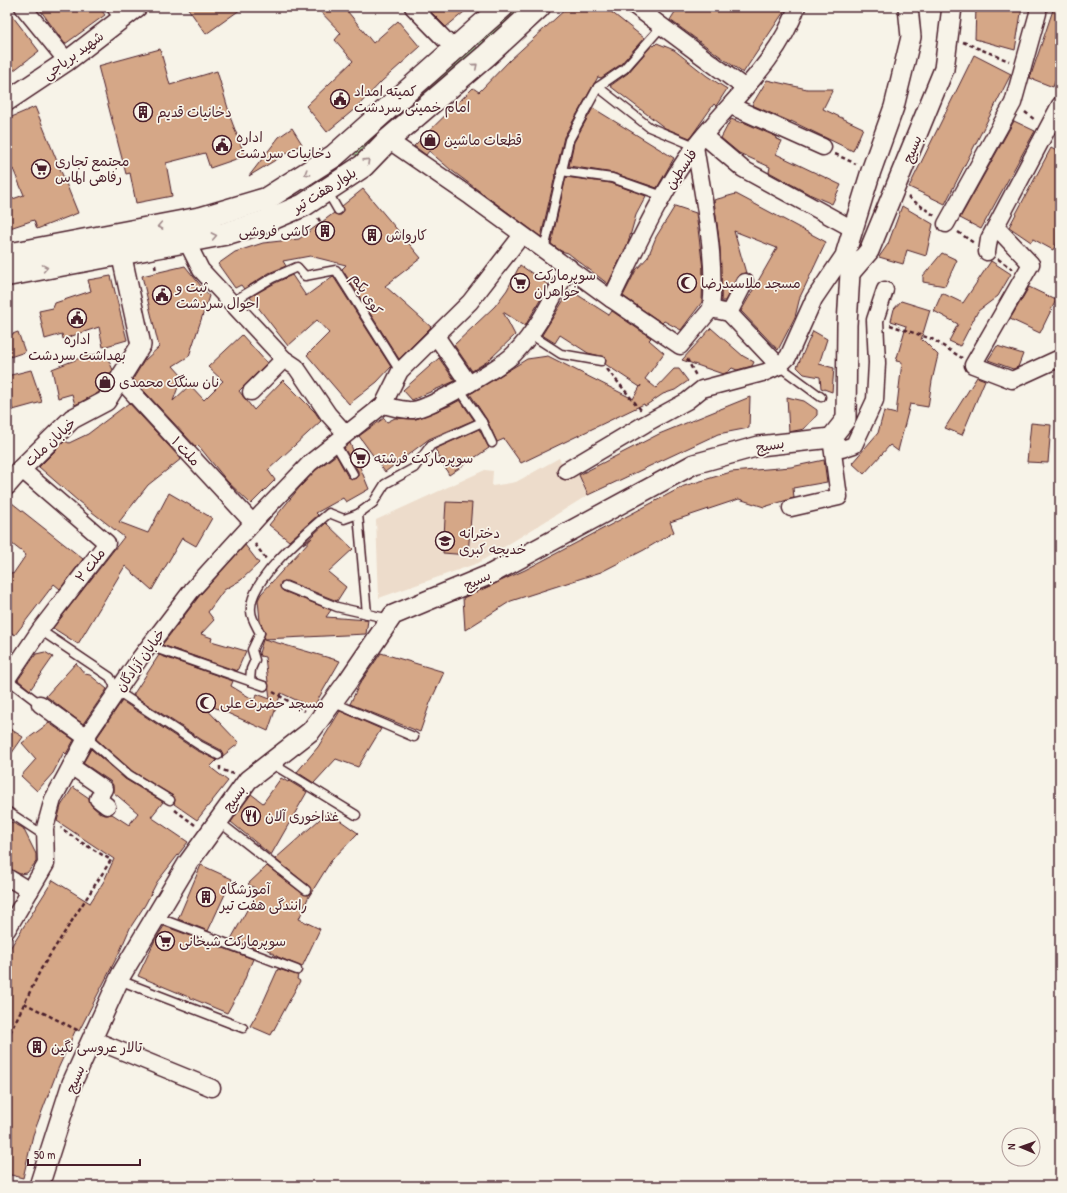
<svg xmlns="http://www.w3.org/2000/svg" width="1067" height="1193" font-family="'Patrick Hand','Playpen Sans Arabic',sans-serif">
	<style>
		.built { fill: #eddccb }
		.green { fill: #afe4a7; stroke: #7c8269 }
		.building { fill: #d5a787; stroke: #4a1f2b }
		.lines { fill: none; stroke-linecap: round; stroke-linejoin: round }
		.service-casing { stroke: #4a1f2b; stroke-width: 11 }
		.minor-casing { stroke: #4a1f2b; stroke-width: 19 }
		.tertiary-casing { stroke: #4a1f2b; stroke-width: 22 }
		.secondary-casing { stroke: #4a1f2b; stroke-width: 25 }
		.path { stroke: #4a1f2b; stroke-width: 2.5; stroke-dasharray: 4 3; stroke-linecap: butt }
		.service { stroke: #f7f3e8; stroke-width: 8 }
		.minor { stroke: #f7f3e8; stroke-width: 16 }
		.tertiary { stroke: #f7f3e8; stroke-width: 19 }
		.secondary { stroke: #f7f3e8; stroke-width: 22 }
		.oneway { stroke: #a0898a }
		.labels { text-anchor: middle; stroke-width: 3.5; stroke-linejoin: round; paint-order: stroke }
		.street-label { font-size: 14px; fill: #4a1f2b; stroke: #f7f3e8 }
		.poi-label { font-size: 14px; fill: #4a1f2b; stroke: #f7f3e8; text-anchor: start }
	</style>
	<rect width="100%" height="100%" fill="#f7f3e8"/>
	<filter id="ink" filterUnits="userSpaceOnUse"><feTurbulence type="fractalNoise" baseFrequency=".025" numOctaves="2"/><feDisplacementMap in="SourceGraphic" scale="8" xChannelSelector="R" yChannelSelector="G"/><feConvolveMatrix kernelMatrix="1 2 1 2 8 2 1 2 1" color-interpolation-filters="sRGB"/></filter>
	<g filter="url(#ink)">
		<polygon class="built" points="559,458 566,471 578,474 588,495 478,563 379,598 376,520 485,470 493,471 492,486 516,482"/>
		<g class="green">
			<polygon points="516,7 526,7 483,47 479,45 478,41"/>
			<polygon points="473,46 477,47 476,52 360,154 354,155 355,150"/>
		</g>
		<g class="building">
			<polygon points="38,7 99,7 105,15 65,44"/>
			<polygon points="187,7 244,7 206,34"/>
			<polygon points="316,7 344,7 373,43 398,21 420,47 382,81 356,108 327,132 306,106 353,61 335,40 341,33"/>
			<polygon points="426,7 470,7 446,27"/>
			<polygon points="568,7 605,7 644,38 620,65 601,78 598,77 564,137 541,237 451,170 429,151 426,155 414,146 473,88 479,92 510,60"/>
			<polygon points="678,7 787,7 743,73 670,20"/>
			<polygon points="976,7 1022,7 1015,50 975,39"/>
			<polygon points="1054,7 1060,7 1060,68 1053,87 1030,78"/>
			<polygon points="7,9 39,51 13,71 7,63"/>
			<polygon points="657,43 674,50 707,76 727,89 716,106 714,104 690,138 665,128 610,86 628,73 652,45 654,46"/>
			<polygon points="160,49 170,85 217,71 232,122 245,156 210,168 205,153 166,163 172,196 136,203 130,173 126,174 98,66"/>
			<polygon points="974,55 1011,74 945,204 909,187"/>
			<polygon points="767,80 807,89 833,89 823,109 863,128 853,151 791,121 791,122 752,105"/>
			<polygon points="35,107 78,213 37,229 34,220 7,229 7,201 24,195 13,169 7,172 7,119"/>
			<polygon points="593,108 674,158 657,188 613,173 569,166 574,142"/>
			<polygon points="731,119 742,123 743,122 777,137 776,139 782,141 776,154 841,185 832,204 809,194 769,172 770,167 739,153 721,138"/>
			<polygon points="1014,121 1035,131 981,229 960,218"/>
			<polygon points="292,128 302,144 249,176 279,137"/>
			<polygon points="1051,148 1060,153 1060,237 1053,250 1033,239 1031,242 1009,227"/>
			<polygon points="566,177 611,183 646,196 636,215 628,243 608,284 568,253 561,251 551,244"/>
			<polygon points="363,189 421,258 385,286 431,327 399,359 342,269 346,265 310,256 283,261 286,266 269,273 244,289 241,285 235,288 218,264 235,252 263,243 299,239 334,213 338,215 341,215 343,210 342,206"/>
			<polygon points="736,194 826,242 800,297 795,317 778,350 741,311 777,248 734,231 746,273 740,274 737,277 725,301 721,301 720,248 714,200"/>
			<polygon points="675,206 696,213 703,269 702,302 681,330 664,321 662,323 623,296 636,270 648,257 656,237"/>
			<polygon points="902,206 933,224 926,256 907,250 903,264 879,257 888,244"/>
			<polygon points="942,253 957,260 945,286 923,282 923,276"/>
			<polygon points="991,261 1011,274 998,296 978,311 960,346 949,341 958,324 934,311 942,293 963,303"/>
			<polygon points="520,265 549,285 525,326 503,312 515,335 488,361 472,371 454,345 495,306 507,290"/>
			<polygon points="185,266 209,296 189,356 173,366 182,376 173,401 190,385 204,400 223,381 208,367 242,335 267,363 239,391 254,410 283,380 315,412 321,421 268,470 275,480 251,504 227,481 198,445 196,447 133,379 144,361 159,347 142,276"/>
			<polygon points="292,275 306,296 333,276 391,367 377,382 349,404 307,355 329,333 317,320 288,346 250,297 275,283"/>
			<polygon points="111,276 127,340 103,347 99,327 63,339 62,334 45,339 39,311 53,308 55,303 91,291 88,280"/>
			<polygon points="1029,287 1056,300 1040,333 1010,319"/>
			<polygon points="570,290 609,315 612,311 651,338 649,340 664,353 645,379 656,388 674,369 679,369 688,381 675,390 663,394 645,406 644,404 521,463 504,439 497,442 487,420 470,394 527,359 548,356 633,399 641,385 640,387 605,364 606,359 604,357 588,353 560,335 555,343 542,335"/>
			<polygon points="901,301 930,310 921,340 924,341 938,355 932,381 928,407 910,404 898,451 890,445 864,474 852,463 878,433 884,411 896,414 902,362 896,361 906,326 891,321 894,309"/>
			<polygon points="711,328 743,356 754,362 752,366 737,370 732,368 728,372 723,374 682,360"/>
			<polygon points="813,331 827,339 819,364 834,368 832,392 821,388 820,377 804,374 797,367"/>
			<polygon points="18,332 25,352 7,358 7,336"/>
			<polygon points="997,346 1023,354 1018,367 1013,369 988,360"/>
			<polygon points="105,352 113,370 98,393 75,405 72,394 58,398 52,369 80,358"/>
			<polygon points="439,358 455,381 412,400 403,390"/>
			<polygon points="31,370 42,402 13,410 7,393 7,376"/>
			<polygon points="977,377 985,380 962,435 945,428"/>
			<polygon points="750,397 749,428 718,434 588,495 579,475 659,434"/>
			<polygon points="787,397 804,401 817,410 817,415 804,429 789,432"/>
			<polygon points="460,400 474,420 429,439 385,472 359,436 384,418 387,422 395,418 416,419 449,406"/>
			<polygon points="129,403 181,459 148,485 119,522 148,533 169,493 212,518 196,546 182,538 152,590 125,566 78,644 53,628 124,537 78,501 39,467 65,441 69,443 88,434"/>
			<polygon points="1031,423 1051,425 1048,463 1027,462"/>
			<polygon points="479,429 489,448 449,475 435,449"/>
			<polygon points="350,443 369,489 346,502 343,498 316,513 318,515 289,541 269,525 299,488 316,470 336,455 348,477 353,479 358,477 358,471 344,448"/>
			<polygon points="824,460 827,482 793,488 794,498 764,507 739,499 670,522 674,532 644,550 601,572 511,601 465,630 463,598 525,570 684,486 731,472 791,467"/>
			<polygon points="7,499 83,559 60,589 54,584 15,635 7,630 7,570 13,574 26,555 7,540"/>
			<polygon points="446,502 472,503 468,555 443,553"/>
			<polygon points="326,523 353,549 328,572 346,587 337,601 287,581 281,582 280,587 283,591 331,610 326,617 368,620 366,634 264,639 340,661 313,708 281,693 268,731 198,700 239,743 223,756 221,750 202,740 133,695 159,655 233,681 231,686 254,700 257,694 270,699 265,657 260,656 259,653 265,633 260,621 258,600 261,594 312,538 303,544"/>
			<polygon points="245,545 259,563 241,580 224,590 208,612 214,620 201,634 212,638 211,641 246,651 237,671 162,645 200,595"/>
			<polygon points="45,652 53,657 30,690 18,680 36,654"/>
			<polygon points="381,653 444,672 430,703 420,732 350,704 359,685"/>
			<polygon points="76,663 85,674 90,675 107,689 83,724 46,696"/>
			<polygon points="122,701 196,750 217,760 210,767 228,781 197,820 174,804 175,800 173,796 132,771 96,739"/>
			<polygon points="340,711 381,729 358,767 336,759 314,783 297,772 318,747"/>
			<polygon points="49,723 74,740 66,754 64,752 53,773 37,791 21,776 36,759 22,743"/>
			<polygon points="7,727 23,737 7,760"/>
			<polygon points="91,749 125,779 163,802 151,817 188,842 157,882 145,905 130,928 120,951 79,1031 76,1029 58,1069 33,1135 23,1178 7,1174 7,953 53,880 90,903 104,881 114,859 57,821 61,806 73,787 89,798 92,806 101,814 106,815 112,814 129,825 138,813 113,792 113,785 110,781 83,763"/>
			<polygon points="281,778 288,782 289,781 307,792 271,855 231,822 251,794 263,803"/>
			<polygon points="328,812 358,833 331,861 308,898 299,919 320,929 302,967 278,957 259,944 257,949 231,939 258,890 248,884 267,866 303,894 308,895 311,893 309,886 275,859"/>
			<polygon points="7,820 23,828 36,854 36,862 27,873 20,874 7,868"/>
			<polygon points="201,865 232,879 208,931 178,919"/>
			<polygon points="164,926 253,959 242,986 227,1013 138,976 155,940"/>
			<polygon points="278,969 298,975 297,979 300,981 271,1035 250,1026 261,1007"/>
		</g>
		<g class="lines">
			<defs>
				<g id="service">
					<polyline points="598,87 649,127 695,146"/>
					<polyline points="561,171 612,178 663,196"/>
					<polyline points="327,191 338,210"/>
					<polyline points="544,250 569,140 598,87 624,69 662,26"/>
					<polyline points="232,302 272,278 297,267 305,276 336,270 400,371"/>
					<polyline points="530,334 561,354 601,361"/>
					<polyline points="779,366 821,397"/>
					<polyline points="482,422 492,443"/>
					<polyline points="335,443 353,474"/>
					<polyline points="358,514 367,614"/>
					<polyline points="285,586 337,607 390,619"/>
					<polyline points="40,630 110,677 117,691 199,745 218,755"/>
					<polyline points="149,646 264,686"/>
					<polyline points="7,679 40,704"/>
					<path d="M250 681 251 669 255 660 252 650 260 633C257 627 251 618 251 611 248 580 307 532 329 513L344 519 358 514 373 503 385 484 414 468 431 445 482 422 460 390"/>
					<polyline points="332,702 414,737"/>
					<polyline points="87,738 129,775 170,800"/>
					<polyline points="271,763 356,815"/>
					<polyline points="7,811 45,836"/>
					<polyline points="218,821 306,890"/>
					<polyline points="156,917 297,970"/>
					<polyline points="119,980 243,1028"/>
				</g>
				<g id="minor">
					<polyline points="23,7 67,61"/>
					<polyline points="115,7 122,17"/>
					<polyline points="413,7 454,49"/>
					<polyline points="636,7 745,88"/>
					<polyline points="731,106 823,147"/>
					<polyline points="704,136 743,169 853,229"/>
					<path d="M388 140 471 197 611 299C637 246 661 192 696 145 731 100 778 62 797 7"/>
					<path d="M695 146C703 198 717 257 711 309"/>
					<polyline points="946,224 1013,103 1038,13 1038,7"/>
					<polyline points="996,227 1031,264 973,365 1012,380 1060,358"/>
					<polyline points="187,242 201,270 284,359 296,367 328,414 346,434"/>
					<polyline points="987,252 989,239 1060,105"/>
					<polyline points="611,299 680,346 711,309 729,313 779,366 788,357 814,299 846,252"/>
					<polyline points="729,313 745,282"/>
					<polyline points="436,336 469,384"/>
					<polyline points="120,379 253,523"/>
					<polyline points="251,392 284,359"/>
					<path d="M383 405C392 407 404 411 413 410 430 408 501 367 514 354 538 330 553 297 569 267"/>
					<polyline points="831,438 842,449 854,445 875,400 877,363 875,320 885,290"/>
					<polyline points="566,471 645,424 687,401 702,389 766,372 779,366"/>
					<polyline points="791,508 839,497 831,438"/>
					<polyline points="7,679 40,630 107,543 21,469"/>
					<polyline points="40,704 87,738"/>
					<polyline points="71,766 104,789 98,799 107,806"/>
					<polyline points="7,877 30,891"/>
					<polyline points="7,930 46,864 45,828 53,799 90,731 140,658 192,590 263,512 310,463 383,405 400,371 470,302 522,235"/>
					<polyline points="92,1039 212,1088"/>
				</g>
				<g id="tertiary">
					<polyline points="7,101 67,61 137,7"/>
					<polyline points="850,273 869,251 944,69 952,7"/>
					<polyline points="7,485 21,469 72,419 106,401 141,345 121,253"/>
					<polyline points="39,1186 72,1083 121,975 188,863 248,780 311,731 348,681 393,615 491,574 694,464 759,446 831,438 846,419 847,325 850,273 846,252 871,171 894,107 911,37 908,7"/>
				</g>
				<g id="secondary">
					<polyline points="7,255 202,218 266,199 334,156 502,7"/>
					<polyline points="7,275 224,234 264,222 304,205 363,166 388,140 487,55 539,7"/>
				</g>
			</defs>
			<use href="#service" class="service-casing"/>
			<use href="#minor" class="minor-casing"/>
			<use href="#tertiary" class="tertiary-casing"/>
			<use href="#secondary" class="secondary-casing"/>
			<g class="path">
				<polyline points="963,42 1009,61"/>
				<polyline points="1025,112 1035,120"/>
				<polyline points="835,154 856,164"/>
				<polyline points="908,197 935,216"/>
				<polyline points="318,218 321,223"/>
				<polyline points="958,232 974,243"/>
				<polyline points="998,259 1012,269"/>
				<polyline points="155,265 156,272"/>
				<polyline points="890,325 932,339 962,358"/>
				<polyline points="687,359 696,376"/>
				<polyline points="607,369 641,410"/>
				<polyline points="255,544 266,559"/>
				<polyline points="273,692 305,711"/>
				<polyline points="220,766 220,769 233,774"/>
				<polyline points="175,810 195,825"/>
				<polyline points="24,1003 79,1031"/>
				<polyline points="7,1039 41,969 111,860 79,841 61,828"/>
			</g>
			<use href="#service" class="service"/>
			<use href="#minor" class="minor"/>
			<use href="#tertiary" class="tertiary"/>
			<use href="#secondary" class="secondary"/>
		</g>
		<defs><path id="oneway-chevron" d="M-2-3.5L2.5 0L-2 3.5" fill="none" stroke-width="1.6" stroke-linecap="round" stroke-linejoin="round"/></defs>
		<g class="oneway">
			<use href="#oneway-chevron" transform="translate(475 66) rotate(-41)"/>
			<use href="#oneway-chevron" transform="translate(367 161) rotate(-44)"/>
			<use href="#oneway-chevron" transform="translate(307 173) rotate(148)"/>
			<use href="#oneway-chevron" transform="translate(160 226) rotate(169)"/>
			<use href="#oneway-chevron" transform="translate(214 236) rotate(-11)"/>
			<use href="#oneway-chevron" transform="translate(45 268) rotate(-10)"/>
		</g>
	</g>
	<defs>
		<symbol id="civic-ring" viewBox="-11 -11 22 22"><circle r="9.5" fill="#f7f3e8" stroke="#4a1f2b" stroke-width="1.5"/><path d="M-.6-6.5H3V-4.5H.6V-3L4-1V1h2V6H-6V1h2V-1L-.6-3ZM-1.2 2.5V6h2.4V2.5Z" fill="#4a1f2b"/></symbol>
		<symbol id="building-ring" viewBox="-11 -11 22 22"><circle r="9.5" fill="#f7f3e8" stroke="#4a1f2b" stroke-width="1.5"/><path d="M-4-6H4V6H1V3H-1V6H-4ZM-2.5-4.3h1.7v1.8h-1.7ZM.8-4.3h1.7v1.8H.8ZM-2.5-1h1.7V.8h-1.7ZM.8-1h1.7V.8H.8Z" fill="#4a1f2b"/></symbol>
		<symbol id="shop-ring" viewBox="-11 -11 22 22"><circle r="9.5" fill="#f7f3e8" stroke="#4a1f2b" stroke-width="1.5"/><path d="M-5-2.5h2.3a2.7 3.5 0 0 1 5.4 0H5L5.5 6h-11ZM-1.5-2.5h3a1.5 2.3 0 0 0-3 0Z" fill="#4a1f2b"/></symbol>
		<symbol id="supermarket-ring" viewBox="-11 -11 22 22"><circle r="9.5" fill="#f7f3e8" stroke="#4a1f2b" stroke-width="1.5"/><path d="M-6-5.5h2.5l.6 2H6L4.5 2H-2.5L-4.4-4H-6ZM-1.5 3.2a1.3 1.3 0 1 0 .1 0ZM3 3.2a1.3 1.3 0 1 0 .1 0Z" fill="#4a1f2b"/></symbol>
		<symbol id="mosque-ring" viewBox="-11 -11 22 22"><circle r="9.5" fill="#f7f3e8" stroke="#4a1f2b" stroke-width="1.5"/><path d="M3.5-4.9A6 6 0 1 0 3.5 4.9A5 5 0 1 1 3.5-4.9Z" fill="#4a1f2b"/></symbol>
		<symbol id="school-ring" viewBox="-11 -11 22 22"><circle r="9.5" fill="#f7f3e8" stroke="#4a1f2b" stroke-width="1.5"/><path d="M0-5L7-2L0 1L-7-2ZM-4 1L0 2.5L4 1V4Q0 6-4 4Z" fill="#4a1f2b"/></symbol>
		<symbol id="restaurant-ring" viewBox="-11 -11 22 22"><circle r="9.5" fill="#f7f3e8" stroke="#4a1f2b" stroke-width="1.5"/><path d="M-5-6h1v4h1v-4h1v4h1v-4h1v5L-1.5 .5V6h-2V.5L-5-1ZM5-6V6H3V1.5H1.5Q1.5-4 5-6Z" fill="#4a1f2b"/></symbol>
	</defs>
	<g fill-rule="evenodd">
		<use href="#civic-ring" x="329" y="88" width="22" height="22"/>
		<use href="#building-ring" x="132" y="101" width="22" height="22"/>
		<use href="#shop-ring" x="419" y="129" width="22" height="22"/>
		<use href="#civic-ring" x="211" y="134" width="22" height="22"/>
		<use href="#supermarket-ring" x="30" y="158" width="22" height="22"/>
		<use href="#building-ring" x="314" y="220" width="22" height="22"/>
		<use href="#building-ring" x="361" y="224" width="22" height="22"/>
		<use href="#supermarket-ring" x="509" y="272" width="22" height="22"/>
		<use href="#mosque-ring" x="676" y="272" width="22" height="22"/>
		<use href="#civic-ring" x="151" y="284" width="22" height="22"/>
		<use href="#civic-ring" x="66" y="307" width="22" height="22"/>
		<use href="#shop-ring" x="94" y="371" width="22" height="22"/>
		<use href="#supermarket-ring" x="349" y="447" width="22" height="22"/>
		<use href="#school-ring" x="434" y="530" width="22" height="22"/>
		<use href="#mosque-ring" x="195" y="692" width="22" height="22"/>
		<use href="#restaurant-ring" x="240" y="805" width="22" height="22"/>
		<use href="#building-ring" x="195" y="886" width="22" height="22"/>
		<use href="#supermarket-ring" x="154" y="930" width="22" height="22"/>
		<use href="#building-ring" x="26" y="1036" width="22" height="22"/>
	</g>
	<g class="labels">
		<g class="street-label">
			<text transform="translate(73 55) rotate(-36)" y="5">شهید بریاجی</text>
			<text transform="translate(912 149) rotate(-68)" y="5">بسیج</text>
			<text transform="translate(681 169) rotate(-56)" y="5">فلسطین</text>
			<text transform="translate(324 190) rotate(-32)" y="5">بلوار هفت تیر</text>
			<text transform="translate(367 294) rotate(58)" y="5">کوی یکم</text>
			<text transform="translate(50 442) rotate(-43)" y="5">خیابان ملت</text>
			<text transform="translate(770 445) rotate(-10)" y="5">بسیج</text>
			<text transform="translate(186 451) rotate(47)" y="5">ملت ۱</text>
			<text transform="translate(90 565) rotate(-52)" y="5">ملت ۲</text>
			<text transform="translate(477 580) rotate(-25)" y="5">بسیج</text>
			<text transform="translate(140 660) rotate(-54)" y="5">خیابان آزادگان</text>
			<text transform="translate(234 798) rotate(-54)" y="5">بسیج</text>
			<text transform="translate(75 1079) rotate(-68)" y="5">بسیج</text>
		</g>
		<g class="poi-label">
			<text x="354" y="96">کمیته امداد<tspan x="354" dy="16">امام خمینی سردشت</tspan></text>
			<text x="157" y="117">دخانیات قدیم</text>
			<text x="236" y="142">اداره<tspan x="236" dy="16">دخانیات سردشت</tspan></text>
			<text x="444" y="145">قطعات ماشین</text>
			<text x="55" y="166">مجتمع تجاری<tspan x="55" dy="16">رفاهی الماس</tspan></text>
			<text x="311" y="236" text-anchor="end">کاشی فروشی</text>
			<text x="386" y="240">کارواش</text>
			<text x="534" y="280">سوپرمارکت<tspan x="534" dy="16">خواهران</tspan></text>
			<text x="701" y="288">مسجد ملاسیدرضا</text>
			<text x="176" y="292">ثبت و<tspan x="176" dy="16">احوال سردشت</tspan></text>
			<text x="77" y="344" text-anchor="middle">اداره<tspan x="77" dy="16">بهداشت سردشت</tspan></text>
			<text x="119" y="387">نان سنگک محمدی</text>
			<text x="374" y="463">سوپرمارکت فرشته</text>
			<text x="459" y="538">دخترانه<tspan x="459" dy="16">خدیجه کبری</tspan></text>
			<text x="220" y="708">مسجد حضرت علی</text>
			<text x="265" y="821">غذاخوری آلان</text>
			<text x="220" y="894">آموزشگاه<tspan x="220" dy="16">رانندگی هفت تیر</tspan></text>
			<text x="179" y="946">سوپرمارکت شیخانی</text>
			<text x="51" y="1052">تالار عروسی نگین</text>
		</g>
	</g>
	<rect width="1067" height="1193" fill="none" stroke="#f7f3e8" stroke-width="24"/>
	<rect x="12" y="12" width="1043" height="1169" fill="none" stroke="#4a1f2b" stroke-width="1.5" filter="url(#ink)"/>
	<g transform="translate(1021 1147) rotate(272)"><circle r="19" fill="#f7f3e8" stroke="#b29e9c"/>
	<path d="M0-3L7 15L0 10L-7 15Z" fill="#4a1f2b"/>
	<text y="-6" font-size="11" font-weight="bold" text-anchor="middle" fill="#4a1f2b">N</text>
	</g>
	<path d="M28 1159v6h112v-6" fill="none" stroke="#4a1f2b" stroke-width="2"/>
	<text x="34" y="1159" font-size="12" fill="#4a1f2b" stroke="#f7f3e8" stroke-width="3" paint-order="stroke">50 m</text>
</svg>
